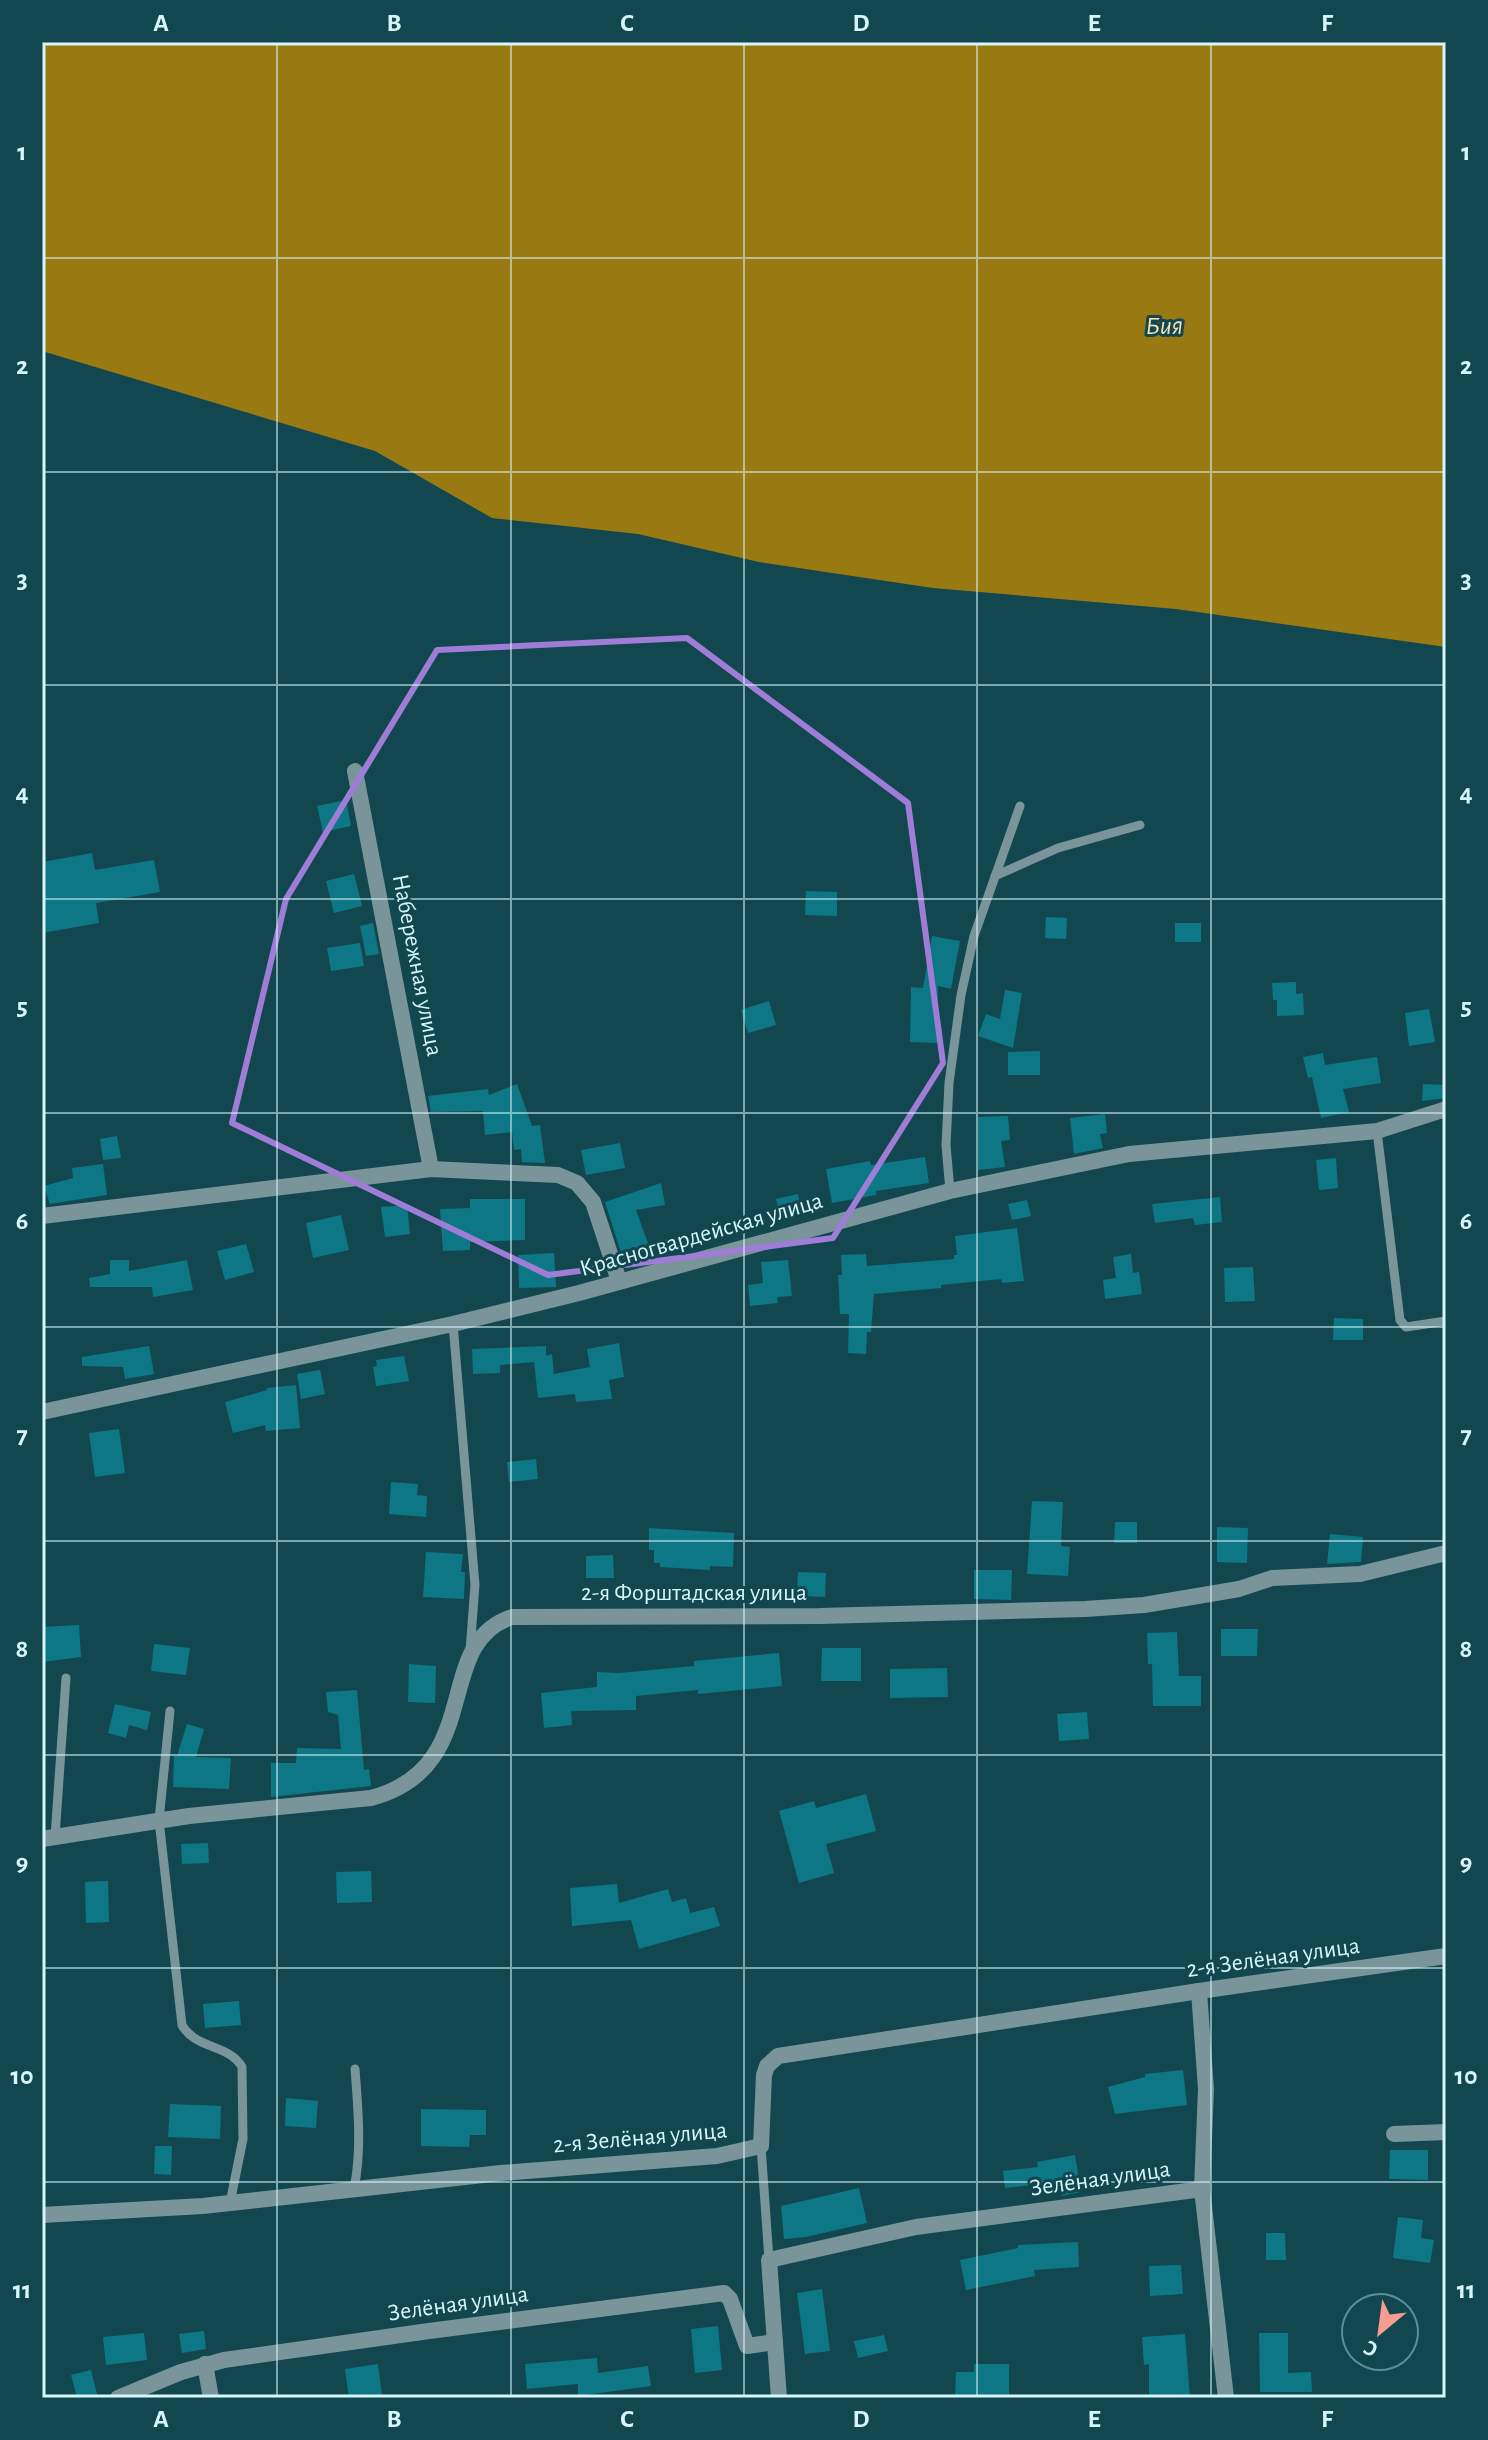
<svg xmlns="http://www.w3.org/2000/svg" width="1488" height="2440" font-family="'Alegreya Sans',sans-serif">
	<style>
		.water { fill: #997a12 }
		.building { fill: #0d7785 }
		.lines { fill: none; stroke-linecap: round; stroke-linejoin: round }
		.lane { stroke: #7a959a; stroke-width: 9 }
		.street { stroke: #7a959a; stroke-width: 16 }
		.marked { fill: none; stroke: #9f7dd7; stroke-width: 6; stroke-linejoin: round }
		.grid { fill: none; stroke: #d6f6fc; stroke-width: 2; stroke-opacity: 0.55 }
		.labels { text-anchor: middle; stroke-width: 6; stroke-linejoin: round; paint-order: stroke }
		.street-label { font-size: 24px; fill: #d6f6fc; stroke: #134750 }
		.water-label { font-size: 26px; font-style: italic; fill: #f6e3af; stroke: #134750 }
		.neatline { fill: none; stroke: #d6f6fc; stroke-width: 3 }
		.grid-label { font-size: 26px; text-anchor: middle; font-weight: bold; fill: #d6f6fc }
	</style>
	<rect width="100%" height="100%" fill="#134750"/>
	<polygon class="water" points="42,42 1446,42 1446,647 1176,609 933,588 759,562 638,534 492,518 375,451 42,351"/>
	<g class="building">
		<polygon points="346,800 351,826 323,832 317,806"/>
		<polygon points="92,853 95,870 154,860 160,892 96,903 99,923 42,933 42,862"/>
		<polygon points="354,874 362,906 334,913 326,881"/>
		<polygon points="806,891 837,892 837,916 805,915"/>
		<polygon points="1046,917 1067,918 1066,939 1045,938"/>
		<polygon points="373,923 379,954 366,956 360,926"/>
		<rect x="1175" y="923" width="26" height="19"/>
		<polygon points="932,936 960,941 951,989 938,986 937,1043 910,1042 911,987 923,988"/>
		<polygon points="360,943 364,966 331,971 327,948"/>
		<polygon points="1296,982 1296,994 1303,993 1304,1015 1277,1016 1277,1000 1273,1000 1272,983"/>
		<polygon points="1005,990 1022,993 1013,1048 978,1036 986,1014 1000,1019"/>
		<polygon points="769,1001 776,1025 748,1033 741,1010"/>
		<polygon points="1429,1009 1435,1042 1409,1046 1405,1013"/>
		<polygon points="1040,1051 1040,1075 1008,1075 1008,1052"/>
		<polygon points="1323,1053 1325,1065 1377,1057 1381,1083 1343,1089 1349,1112 1321,1118 1312,1077 1308,1078 1303,1057"/>
		<polygon points="517,1084 532,1126 540,1125 545,1163 522,1162 521,1149 514,1150 512,1132 485,1135 483,1111 431,1112 428,1096 488,1089 489,1095"/>
		<polygon points="1423,1084 1446,1085 1446,1098 1422,1101"/>
		<polygon points="1105,1114 1107,1133 1100,1134 1103,1148 1074,1154 1070,1118"/>
		<polygon points="1008,1116 1010,1140 1001,1141 1005,1167 978,1170 978,1117"/>
		<polygon points="117,1136 121,1158 103,1160 100,1139"/>
		<polygon points="620,1143 625,1168 586,1175 581,1150"/>
		<polygon points="925,1157 929,1183 876,1191 876,1195 832,1203 826,1169 870,1161 871,1165"/>
		<polygon points="1336,1158 1338,1188 1319,1190 1316,1160"/>
		<polygon points="103,1164 107,1195 50,1204 44,1186 73,1178 72,1168"/>
		<polygon points="661,1183 665,1205 636,1210 650,1249 623,1259 605,1202"/>
		<polygon points="798,1194 802,1214 780,1218 776,1199"/>
		<polygon points="1220,1197 1222,1222 1195,1225 1193,1218 1155,1223 1152,1204"/>
		<polygon points="470,1199 525,1199 525,1240 470,1242 470,1250 443,1251 440,1209 470,1208"/>
		<polygon points="1027,1200 1031,1216 1012,1220 1008,1204"/>
		<polygon points="407,1205 410,1234 385,1237 381,1207"/>
		<polygon points="341,1215 349,1250 313,1258 306,1223"/>
		<polygon points="1017,1228 1024,1281 1002,1283 1001,1279 941,1285 941,1288 874,1294 871,1332 867,1332 866,1354 848,1353 849,1314 840,1314 838,1275 842,1275 841,1255 866,1254 867,1266 954,1259 954,1255 957,1255 955,1236"/>
		<polygon points="246,1244 254,1272 225,1280 217,1251"/>
		<polygon points="554,1253 556,1287 519,1288 518,1255"/>
		<polygon points="1131,1254 1133,1273 1139,1272 1142,1294 1105,1299 1103,1280 1116,1278 1113,1257"/>
		<polygon points="110,1260 129,1260 129,1271 187,1260 193,1290 153,1297 152,1287 90,1287 89,1278 110,1274"/>
		<polygon points="788,1260 792,1296 777,1297 778,1303 750,1306 748,1285 763,1283 761,1262"/>
		<polygon points="1253,1267 1255,1301 1225,1302 1224,1268"/>
		<polygon points="1334,1318 1363,1319 1363,1340 1333,1340"/>
		<polygon points="619,1343 624,1377 609,1380 612,1399 576,1402 575,1394 538,1398 534,1362 500,1365 500,1373 473,1374 472,1349 546,1346 546,1356 552,1354 554,1374 590,1367 587,1349"/>
		<polygon points="149,1346 154,1374 125,1379 123,1367 82,1366 82,1357"/>
		<polygon points="404,1356 409,1381 376,1386 373,1367 377,1366 376,1360"/>
		<polygon points="320,1370 325,1394 301,1399 297,1374"/>
		<polygon points="296,1385 300,1428 266,1431 265,1425 233,1433 225,1402 267,1390 267,1388"/>
		<polygon points="119,1429 125,1473 95,1477 89,1433"/>
		<polygon points="536,1459 538,1479 509,1482 507,1462"/>
		<polygon points="391,1482 418,1484 417,1495 427,1496 426,1517 389,1514"/>
		<polygon points="1032,1501 1063,1502 1061,1546 1070,1547 1068,1576 1027,1574"/>
		<polygon points="1115,1522 1137,1522 1137,1543 1114,1543"/>
		<polygon points="1217,1527 1248,1528 1247,1563 1217,1562"/>
		<polygon points="649,1528 734,1533 733,1567 710,1566 710,1570 660,1567 660,1563 654,1563 654,1550 649,1550"/>
		<polygon points="1330,1534 1363,1537 1361,1562 1327,1564"/>
		<polygon points="426,1552 463,1554 461,1572 465,1572 464,1599 423,1597"/>
		<polygon points="613,1555 614,1578 586,1578 586,1556"/>
		<polygon points="974,1570 1012,1570 1011,1600 974,1599"/>
		<polygon points="798,1572 826,1573 825,1597 797,1596"/>
		<polygon points="79,1625 81,1657 42,1662 42,1627"/>
		<polygon points="1221,1629 1258,1629 1257,1656 1221,1656"/>
		<polygon points="1177,1632 1179,1676 1201,1676 1201,1706 1153,1706 1152,1664 1148,1664 1147,1633"/>
		<polygon points="154,1644 190,1648 186,1675 151,1671"/>
		<polygon points="822,1648 861,1648 861,1681 821,1681"/>
		<polygon points="779,1653 782,1686 698,1694 698,1690 636,1696 636,1710 571,1711 572,1725 544,1728 541,1693 597,1687 597,1672 619,1673 694,1666 694,1661"/>
		<polygon points="409,1664 436,1666 435,1703 408,1702"/>
		<polygon points="947,1668 948,1697 890,1698 890,1669"/>
		<polygon points="357,1690 364,1770 369,1769 371,1786 271,1797 271,1763 296,1763 297,1748 341,1749 338,1715 328,1712 326,1692"/>
		<polygon points="115,1704 151,1712 147,1730 129,1725 126,1738 108,1733"/>
		<polygon points="1087,1712 1089,1739 1059,1741 1057,1714"/>
		<polygon points="187,1724 204,1729 196,1757 231,1758 229,1789 173,1787 174,1756 177,1756"/>
		<polygon points="866,1794 876,1831 826,1844 834,1873 799,1883 779,1811 814,1801 816,1808"/>
		<polygon points="208,1843 209,1863 182,1864 181,1844"/>
		<polygon points="371,1871 372,1902 337,1903 336,1872"/>
		<polygon points="108,1881 109,1922 86,1923 85,1882"/>
		<polygon points="617,1884 619,1903 668,1889 672,1902 686,1898 690,1913 714,1907 720,1926 639,1949 631,1920 572,1926 570,1888"/>
		<polygon points="239,2001 241,2025 205,2028 203,2004"/>
		<polygon points="1183,2070 1187,2105 1115,2114 1108,2087 1145,2077 1145,2074"/>
		<polygon points="286,2098 318,2101 316,2128 285,2126"/>
		<polygon points="170,2104 221,2106 220,2139 168,2137"/>
		<polygon points="421,2109 486,2110 486,2135 470,2135 469,2147 421,2146"/>
		<polygon points="155,2146 172,2146 171,2175 154,2174"/>
		<polygon points="1390,2150 1428,2150 1428,2180 1389,2179"/>
		<polygon points="1075,2155 1081,2192 1062,2196 1061,2189 1043,2192 1041,2184 1005,2188 1003,2171 1038,2167 1037,2162"/>
		<polygon points="859,2188 867,2223 806,2237 784,2239 781,2206"/>
		<polygon points="1398,2217 1423,2220 1421,2238 1434,2240 1430,2263 1393,2258"/>
		<polygon points="1266,2233 1285,2233 1286,2260 1266,2260"/>
		<polygon points="1078,2242 1079,2267 1034,2270 1035,2276 966,2290 960,2260 1018,2248 1018,2245"/>
		<polygon points="1181,2265 1183,2294 1150,2296 1149,2266"/>
		<polygon points="822,2289 830,2351 805,2354 797,2293"/>
		<polygon points="718,2326 722,2370 695,2373 691,2329"/>
		<polygon points="204,2331 206,2349 182,2353 179,2334"/>
		<polygon points="144,2333 147,2360 106,2365 103,2337"/>
		<polygon points="1259,2333 1288,2333 1288,2373 1311,2372 1312,2392 1260,2392"/>
		<polygon points="1185,2334 1190,2398 1149,2398 1149,2364 1144,2365 1142,2337"/>
		<polygon points="884,2335 888,2351 858,2358 854,2341"/>
		<polygon points="597,2358 598,2373 648,2366 651,2386 578,2396 578,2384 527,2389 525,2364"/>
		<polygon points="378,2364 382,2396 349,2398 345,2369"/>
		<polygon points="974,2364 1009,2364 1009,2398 955,2398 956,2372 974,2372"/>
		<polygon points="91,2370 98,2398 77,2398 71,2375"/>
	</g>
	<g class="lines">
		<g class="lane">
			<polyline points="995,876 1058,848 1140,825"/>
			<polyline points="1377,1131 1400,1320 1406,1327 1446,1321"/>
			<polyline points="950,1191 946,1145 949,1083 961,995 974,936 1020,806"/>
			<polyline points="453,1324 475,1585 470,1651"/>
			<path d="M170 1711 159 1820 182 2025C195 2049 229 2044 242 2067L243 2139 230 2203"/>
			<polyline points="55,1837 66,1678"/>
			<polyline points="761,2146 769,2260"/>
			<path d="M354 2189C362 2149 358 2109 355 2069"/>
		</g>
		<g class="street">
			<polyline points="355,771 431,1169"/>
			<polyline points="42,1216 431,1169 558,1175 577,1183 593,1202 619,1281"/>
			<polyline points="42,1412 453,1324 579,1293 950,1191 1129,1154 1377,1131 1446,1109"/>
			<path d="M42 1839 189 1816 371 1798C487 1767 431 1643 512 1617L820 1616 1085 1609 1144 1605 1239 1589 1272 1578 1360 1574 1446 1553"/>
			<polyline points="1199,1991 1206,2089 1202,2189 1226,2398"/>
			<polyline points="1394,2134 1446,2132"/>
			<polyline points="42,2215 203,2206 501,2173 717,2156 761,2146 764,2075 767,2066 778,2056 1199,1991 1446,1956"/>
			<polyline points="205,2364 211,2398"/>
			<polyline points="118,2398 181,2372 224,2360 429,2331 724,2293 730,2299 747,2346 775,2342"/>
			<polyline points="779,2398 769,2260 916,2227 1202,2189"/>
		</g>
	</g>
	<path class="marked" d="M687 638 908 803 943 1063 833 1238 548 1275 232 1123 286 899 437 650Z"/>
	<path class="grid" d="M277 42V2398M511 42V2398M744 42V2398M977 42V2398M1211 42V2398M42 258H1446M42 472H1446M42 685H1446M42 899H1446M42 1113H1446M42 1327H1446M42 1541H1446M42 1755H1446M42 1968H1446M42 2182H1446"/>
	<g class="labels">
		<g class="street-label">
			<text transform="translate(418 965) rotate(79)" y="8">Набережная улица</text>
			<text transform="translate(701 1234) rotate(-16)" y="8">Красногвардейская улица</text>
			<text x="694" y="1600">2-я Форштадская улица</text>
			<text transform="translate(1273 1957) rotate(-8)" y="8">2-я Зелёная улица</text>
			<text transform="translate(640 2137) rotate(-5)" y="8">2-я Зелёная улица</text>
			<text transform="translate(1100 2178) rotate(-8)" y="8">Зелёная улица</text>
			<text transform="translate(458 2303) rotate(-8)" y="8">Зелёная улица</text>
		</g>
		<g class="water-label">
			<text x="1164" y="334">Бия</text>
		</g>
	</g>
	<rect width="1488" height="2440" fill="none" stroke="#134750" stroke-width="88"/>
	<g transform="translate(1380 2332) rotate(209)"><circle r="38" fill="#134750" stroke="#618d95" stroke-width="2"/>
	<path d="M0-6L14 30L0 20L-14 30Z" fill="#f59d8e"/>
	<text y="-12" font-size="22" font-weight="bold" text-anchor="middle" fill="#d6f6fc">С</text>
	</g>
	<rect x="44" y="44" width="1400" height="2352" class="neatline"/>
	<g class="grid-label">
		<text x="161" y="31">A</text>
		<text x="394" y="31">B</text>
		<text x="627" y="31">C</text>
		<text x="861" y="31">D</text>
		<text x="1094" y="31">E</text>
		<text x="1327" y="31">F</text>
		<text x="22" y="160">1</text>
		<text x="1466" y="160">1</text>
		<text x="22" y="374">2</text>
		<text x="1466" y="374">2</text>
		<text x="22" y="588">3</text>
		<text x="1466" y="588">3</text>
		<text x="22" y="801">4</text>
		<text x="1466" y="801">4</text>
		<text x="22" y="1015">5</text>
		<text x="1466" y="1015">5</text>
		<text x="22" y="1229">6</text>
		<text x="1466" y="1229">6</text>
		<text x="22" y="1443">7</text>
		<text x="1466" y="1443">7</text>
		<text x="22" y="1657">8</text>
		<text x="1466" y="1657">8</text>
		<text x="22" y="1871">9</text>
		<text x="1466" y="1871">9</text>
		<text x="22" y="2084">10</text>
		<text x="1466" y="2084">10</text>
		<text x="22" y="2298">11</text>
		<text x="1466" y="2298">11</text>
		<text x="161" y="2427">A</text>
		<text x="394" y="2427">B</text>
		<text x="627" y="2427">C</text>
		<text x="861" y="2427">D</text>
		<text x="1094" y="2427">E</text>
		<text x="1327" y="2427">F</text>
	</g>
</svg>
